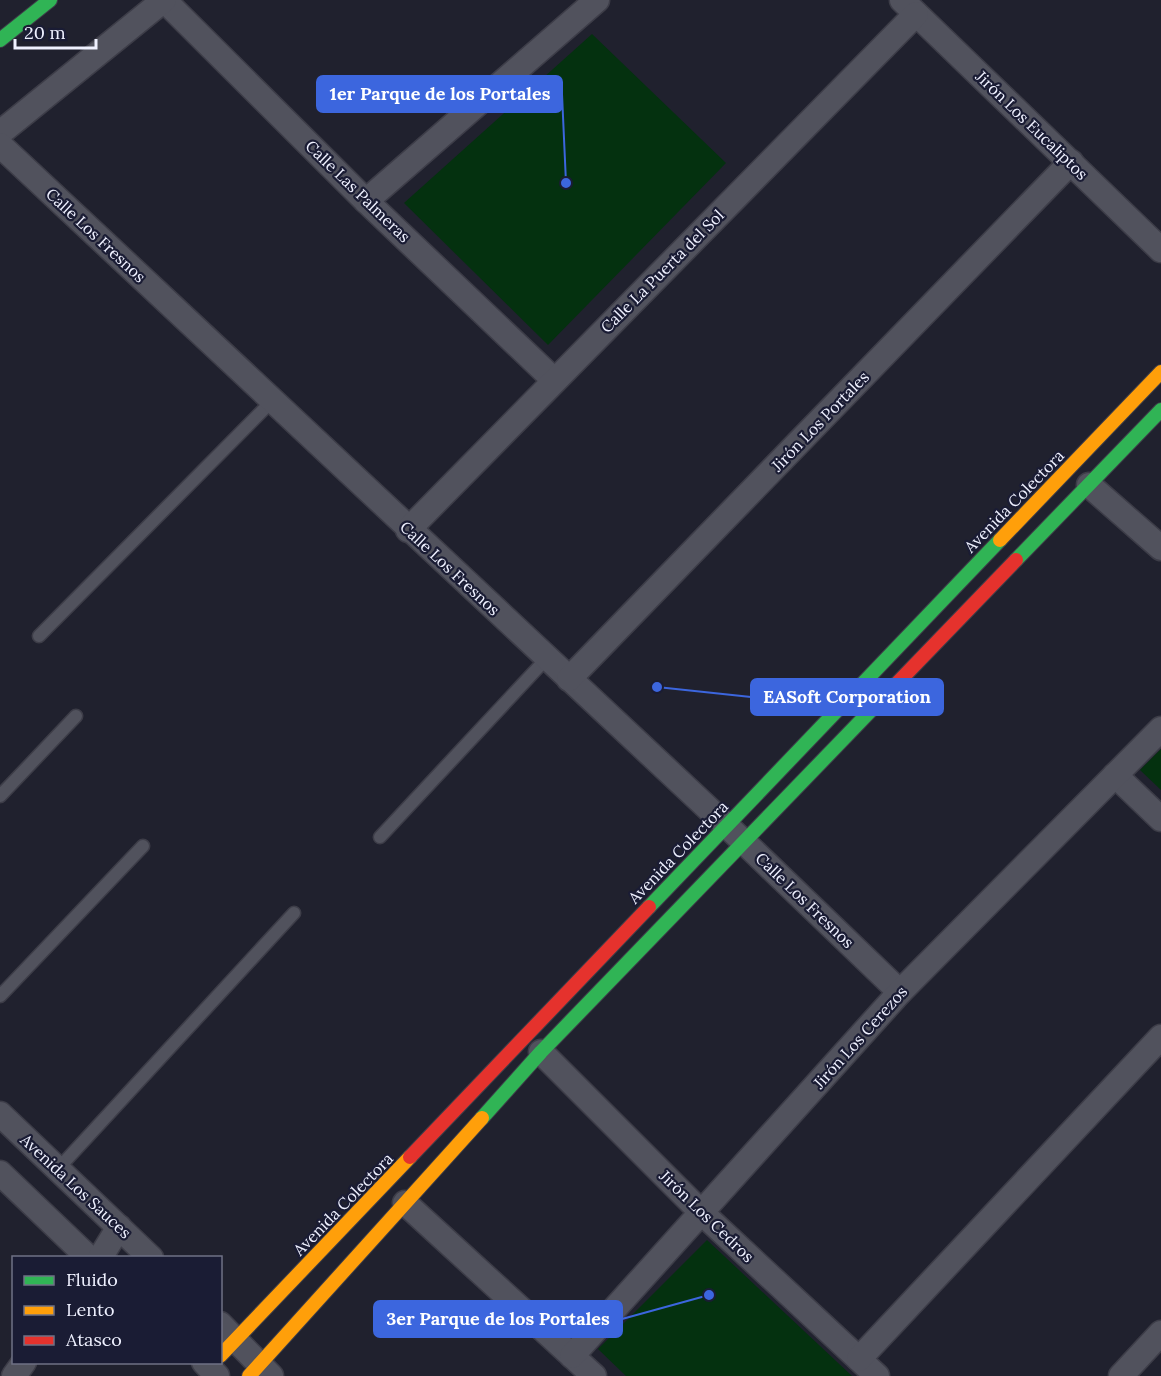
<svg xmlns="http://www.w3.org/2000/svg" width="1161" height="1376" font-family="Lora,serif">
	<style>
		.green { fill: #04310f }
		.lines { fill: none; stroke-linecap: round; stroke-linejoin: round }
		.lane-casing { stroke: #3d3d48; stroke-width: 15 }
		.street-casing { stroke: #3d3d48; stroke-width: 27 }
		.fast-casing { stroke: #3d3d48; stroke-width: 16 }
		.slow-casing { stroke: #3d3d48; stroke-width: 16 }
		.jam-casing { stroke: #3d3d48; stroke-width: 16 }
		.lane { stroke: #51525d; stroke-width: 12 }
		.street { stroke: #51525d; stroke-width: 24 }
		.fast { stroke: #30b455; stroke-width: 14 }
		.slow { stroke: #ff9f0a; stroke-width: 14 }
		.jam { stroke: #e5322d; stroke-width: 14 }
		.labels { text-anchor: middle; stroke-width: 4.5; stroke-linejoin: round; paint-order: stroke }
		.street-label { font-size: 16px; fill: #eff1ff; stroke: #1a1c34 }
		.leader { fill: none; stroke: #3c66de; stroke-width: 2 }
		.callout-dot { fill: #3c66de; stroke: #1a1c34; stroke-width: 2 }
		.callout { fill: #3c66de; stroke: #3c66de; stroke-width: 2 }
		.callout-label { font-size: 18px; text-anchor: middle; font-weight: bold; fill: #fff }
	</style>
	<rect width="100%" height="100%" fill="#20212e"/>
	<g class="green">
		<polygon points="592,34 726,163 548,345 404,203"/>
		<polygon points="1161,749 1161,790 1140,770"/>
		<polygon points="707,1240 852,1376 626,1376 598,1349"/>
	</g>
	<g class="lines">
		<defs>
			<g id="lane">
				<polyline points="39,636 272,401"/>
				<polyline points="0,796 76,716"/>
				<polyline points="380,837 547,658"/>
				<polyline points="0,996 143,846"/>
				<polyline points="57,1170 294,913"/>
			</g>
			<g id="street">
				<polyline points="164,0 366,201 554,380"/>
				<polyline points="902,0 1161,250"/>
				<polyline points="0,133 164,0"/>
				<polyline points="0,145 744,842 900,992"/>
				<polyline points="366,201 597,0"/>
				<polyline points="1089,485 1161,548"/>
				<polyline points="408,530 916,14"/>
				<polyline points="569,679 1071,162"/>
				<polyline points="1115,775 1161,819"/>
				<polyline points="541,1052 702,1213 877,1376"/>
				<polyline points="0,1114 151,1258"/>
				<polyline points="0,1173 89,1258"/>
				<polyline points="405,1203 594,1376"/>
				<polyline points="100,1258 119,1227"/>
				<polyline points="220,1324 271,1376"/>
				<polyline points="572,1356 900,992 1161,729"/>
				<polyline points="859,1359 1161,1037"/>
				<polyline points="204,1362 217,1376"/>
				<polyline points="14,1376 24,1362"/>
				<polyline points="1121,1376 1161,1333"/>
			</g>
			<g id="fast">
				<polyline points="0,40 50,0"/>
				<polyline points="1016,560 1161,410"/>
				<polyline points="649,907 1000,540"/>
				<polyline points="482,1118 541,1052 880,701"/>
			</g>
			<g id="slow">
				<polyline points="1000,540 1161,372"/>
				<polyline points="220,1356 410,1157"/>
				<polyline points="249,1376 482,1118"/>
			</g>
			<g id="jam">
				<polyline points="880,701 1016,560"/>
				<polyline points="410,1157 649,907"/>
			</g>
		</defs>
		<use href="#lane" class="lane-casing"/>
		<use href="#street" class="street-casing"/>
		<use href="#fast" class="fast-casing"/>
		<use href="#slow" class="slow-casing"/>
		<use href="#jam" class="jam-casing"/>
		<use href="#lane" class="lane"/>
		<use href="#street" class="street"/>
		<use href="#fast" class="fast"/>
		<use href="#slow" class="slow"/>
		<use href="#jam" class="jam"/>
	</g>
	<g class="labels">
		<g class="street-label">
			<text transform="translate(1032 125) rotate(44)" y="6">Jirón Los Eucaliptos</text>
			<text transform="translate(358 191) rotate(44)" y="6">Calle Las Palmeras</text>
			<text transform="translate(96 235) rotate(43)" y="6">Calle Los Fresnos</text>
			<text transform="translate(662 271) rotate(-45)" y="6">Calle La Puerta del Sol</text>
			<text transform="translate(820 421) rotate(-46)" y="6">Jirón Los Portales</text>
			<text transform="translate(1014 501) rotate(-46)" y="6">Avenida Colectora</text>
			<text transform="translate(450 568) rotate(43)" y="6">Calle Los Fresnos</text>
			<text transform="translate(678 852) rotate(-46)" y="6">Avenida Colectora</text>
			<text transform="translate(805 900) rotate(44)" y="6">Calle Los Fresnos</text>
			<text transform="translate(860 1037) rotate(-48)" y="6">Jirón Los Cerezos</text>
			<text transform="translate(76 1186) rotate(43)" y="6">Avenida Los Sauces</text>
			<text transform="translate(343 1204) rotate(-46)" y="6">Avenida Colectora</text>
			<text transform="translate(707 1216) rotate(44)" y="6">Jirón Los Cedros</text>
		</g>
	</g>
	<path class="leader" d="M566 183L562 94M657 687L751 697M709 1295L622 1319"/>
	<g class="callout-dot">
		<circle cx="566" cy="183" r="6"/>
		<circle cx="657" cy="687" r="6"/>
		<circle cx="709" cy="1295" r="6"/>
	</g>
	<g class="callout">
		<rect x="317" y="76" width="245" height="36" rx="6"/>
		<rect x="751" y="679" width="192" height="36" rx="6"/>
		<rect x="374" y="1301" width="248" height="36" rx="6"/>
	</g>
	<g class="callout-label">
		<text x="440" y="100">1er Parque de los Portales</text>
		<text x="847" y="703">EASoft Corporation</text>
		<text x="498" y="1325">3er Parque de los Portales</text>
	</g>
	<rect x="12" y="1256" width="210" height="108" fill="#1a1c34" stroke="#6f7185" stroke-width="1.5"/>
	<rect x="24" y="1276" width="30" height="9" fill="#30b455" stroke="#6f7185" stroke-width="1.5"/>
	<text x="66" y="1286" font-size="18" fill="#eff1ff">Fluido</text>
	<rect x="24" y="1306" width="30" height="9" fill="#ff9f0a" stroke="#6f7185" stroke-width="1.5"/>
	<text x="66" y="1316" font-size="18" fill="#eff1ff">Lento</text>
	<rect x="24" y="1336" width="30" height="9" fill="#e5322d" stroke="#6f7185" stroke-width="1.5"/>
	<text x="66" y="1346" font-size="18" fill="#eff1ff">Atasco</text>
	<path d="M15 39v9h81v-9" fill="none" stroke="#eff1ff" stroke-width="3"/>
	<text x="24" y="39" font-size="18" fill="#eff1ff" stroke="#1a1c34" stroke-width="4.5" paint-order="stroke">20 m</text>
</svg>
